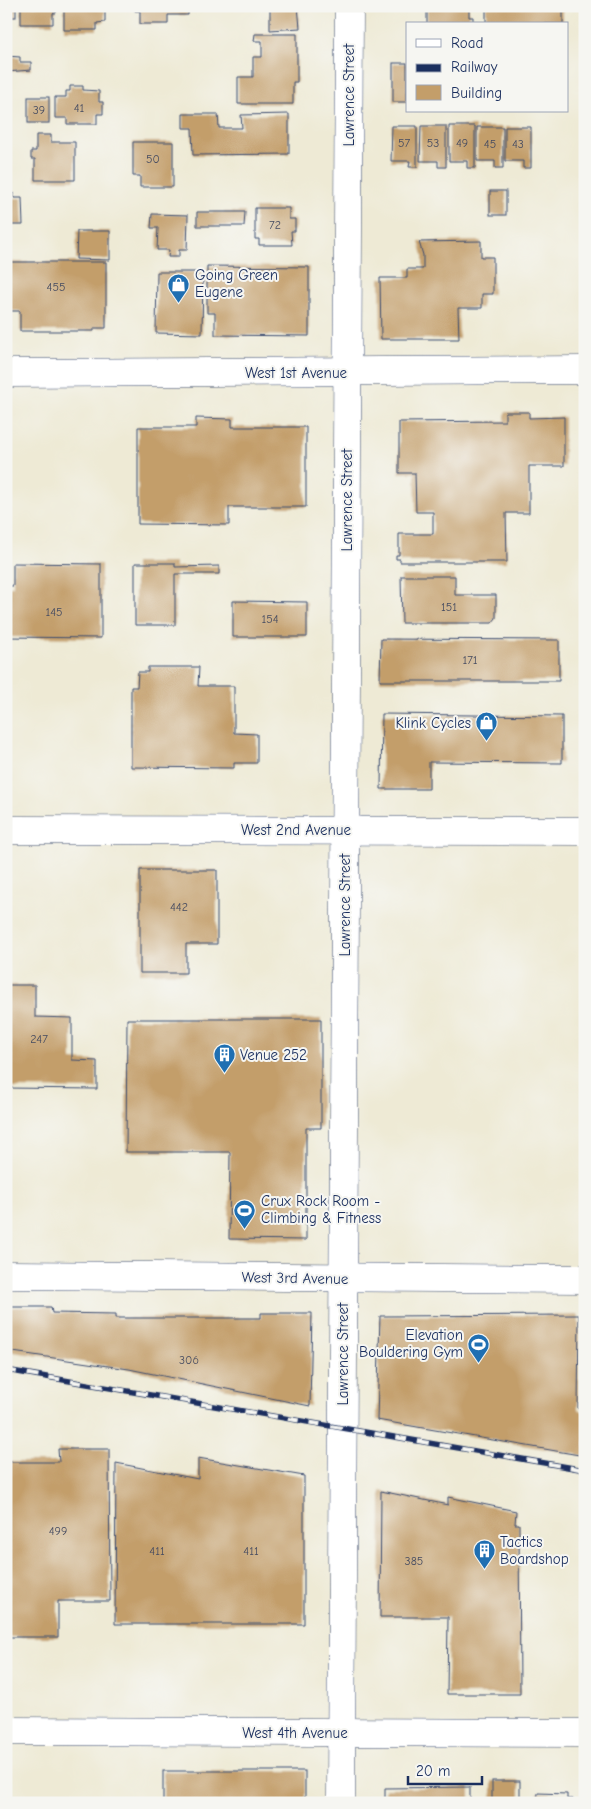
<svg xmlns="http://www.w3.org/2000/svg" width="591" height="1809" font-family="'Comic Neue',sans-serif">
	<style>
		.building { fill: #c39e6a }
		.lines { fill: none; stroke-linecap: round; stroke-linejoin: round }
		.minor-casing { stroke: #3b4b70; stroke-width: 29 }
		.minor { stroke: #fff; stroke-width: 28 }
		.rail-casing { stroke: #1b2f5e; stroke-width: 5.5 }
		.rail { stroke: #f6f6f2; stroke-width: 4; stroke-dasharray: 11; stroke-linecap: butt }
		.labels { text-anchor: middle; stroke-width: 4; stroke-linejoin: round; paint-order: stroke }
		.number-label { font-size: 12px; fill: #454b61 }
		.street-label { font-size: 15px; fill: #1b2f5e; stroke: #f6f6f2 }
		.poi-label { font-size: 15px; fill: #1b2f5e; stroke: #f6f6f2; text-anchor: start }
	</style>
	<rect width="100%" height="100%" fill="#f6f6f2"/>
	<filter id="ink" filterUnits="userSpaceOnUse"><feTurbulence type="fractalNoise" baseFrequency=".02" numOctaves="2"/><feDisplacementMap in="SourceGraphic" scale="10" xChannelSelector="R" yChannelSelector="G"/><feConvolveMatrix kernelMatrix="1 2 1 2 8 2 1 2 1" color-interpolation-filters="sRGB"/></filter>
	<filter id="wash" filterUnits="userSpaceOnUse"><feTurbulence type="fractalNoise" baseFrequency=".0096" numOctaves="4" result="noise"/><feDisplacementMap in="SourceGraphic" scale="20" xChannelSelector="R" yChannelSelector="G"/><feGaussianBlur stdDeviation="1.12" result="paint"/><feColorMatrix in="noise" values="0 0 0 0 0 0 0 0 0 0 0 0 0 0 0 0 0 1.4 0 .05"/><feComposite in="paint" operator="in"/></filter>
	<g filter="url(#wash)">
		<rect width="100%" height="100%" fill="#eeead5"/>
		<g id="blocks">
			<g class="building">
				<rect x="6" y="6" width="10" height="11"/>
				<polygon points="21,6 56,6 56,13 53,13 53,24 21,24"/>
				<polygon points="64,6 105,6 105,22 97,23 97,30 64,30"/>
				<polygon points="135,6 188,6 188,15 168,15 168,24 140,24 140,11 135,11"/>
				<polygon points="270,6 298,6 300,28 270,30"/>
				<polygon points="427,6 469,6 469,17 473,17 473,24 427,24"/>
				<rect x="486" y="6" width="77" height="18"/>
				<polygon points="255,34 297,34 297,82 293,82 293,104 238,104 238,77 253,77 253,57 262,57 262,41 254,41"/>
				<polygon points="6,56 20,57 20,62 31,62 31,70 6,72"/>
				<rect x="393" y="63" width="14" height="39"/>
				<polygon points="70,86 83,86 83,90 99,91 99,102 103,102 103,114 97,114 97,124 67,124 67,118 55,118 55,97 66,97 66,91 70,91"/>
				<rect x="28" y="97" width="21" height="26"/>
				<polygon points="183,114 218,114 219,128 242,128 241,115 289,114 289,154 193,155 192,128 183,128"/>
				<polygon points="392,126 417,126 417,167 409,167 410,161 391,161"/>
				<polygon points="421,126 446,126 446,167 438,167 438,161 420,161"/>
				<polygon points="449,126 475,126 475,168 467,168 467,161 449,161"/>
				<polygon points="477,127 503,127 503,168 495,168 495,161 477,161"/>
				<polygon points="505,127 531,127 531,168 523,168 523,161 505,161"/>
				<polygon points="36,135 51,135 51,142 75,142 75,180 35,180 35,159 31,159 31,151 36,151"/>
				<polygon points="133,142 173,142 173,187 140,187 140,176 133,176"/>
				<polygon points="6,144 9,144 8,161 6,161"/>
				<rect x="490" y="191" width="16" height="24"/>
				<polygon points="6,193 14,193 14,198 22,198 23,225 6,225"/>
				<polygon points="255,208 289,208 289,219 295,219 295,231 291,231 292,245 259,245 259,239 255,239"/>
				<polygon points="197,212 245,212 244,226 197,226"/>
				<polygon points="152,214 188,215 187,250 179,250 179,257 168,257 169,250 157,250 158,228 151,228"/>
				<polygon points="77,231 110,231 110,260 76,259"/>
				<polygon points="481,241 481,257 493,257 493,294 482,294 482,308 458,308 459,339 381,339 380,278 407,278 407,269 423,269 423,255 419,242"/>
				<polygon points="6,262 106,262 106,328 94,328 94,331 20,331 20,311 6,311"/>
				<polygon points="207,266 309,267 309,336 215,335 215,313 207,313"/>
				<polygon points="157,272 203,272 202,334 156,333"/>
				<polygon points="505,412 529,412 529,418 564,417 564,466 529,466 529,513 506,513 507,562 400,562 400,559 396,559 396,555 399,555 399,534 433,534 433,512 416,512 415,473 399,473 399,422 505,421"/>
				<polygon points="196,418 232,419 232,427 306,427 306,507 229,507 229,525 138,524 138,427 196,427"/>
				<polygon points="13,563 101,564 101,638 6,637 6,586 13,586"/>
				<polygon points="135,563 175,563 175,567 219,566 219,574 175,574 175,625 135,625"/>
				<polygon points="401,576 455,576 455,595 496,595 496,618 492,623 402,623"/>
				<polygon points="233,601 307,602 307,637 233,637"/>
				<polygon points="381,639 559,640 559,681 380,681"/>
				<polygon points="148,667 199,667 198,686 234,686 234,733 257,734 257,763 234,763 234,768 131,767 131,687 137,687 138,672 148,672"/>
				<polygon points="382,714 562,716 562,763 429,762 429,789 381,789"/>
				<polygon points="140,870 217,870 217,944 186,944 186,973 140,973"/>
				<polygon points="6,985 35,985 35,1017 72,1018 72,1060 97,1061 97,1089 6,1088"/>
				<polygon points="127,1019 321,1019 321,1128 306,1128 306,1240 229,1239 230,1152 126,1152"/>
				<polygon points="6,1307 51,1307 52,1313 116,1314 116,1318 261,1318 261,1313 312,1313 310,1406 129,1369 6,1351"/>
				<polygon points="579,1315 578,1409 585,1412 585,1456 377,1420 380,1316"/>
				<polygon points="58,1449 109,1449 110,1601 58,1601 58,1637 6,1637 6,1462 59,1462"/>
				<polygon points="198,1458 304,1476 304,1624 115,1624 116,1463 198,1479"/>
				<polygon points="381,1491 448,1505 448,1497 516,1511 515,1524 519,1524 520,1694 447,1694 448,1617 380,1617"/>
				<rect x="163" y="1771" width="142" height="32"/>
				<rect x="492" y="1781" width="28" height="22"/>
				<polygon points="470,1787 470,1803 385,1803 385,1788"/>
				<polygon points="538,1793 567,1794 567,1799 573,1799 573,1803 537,1803"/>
			</g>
		</g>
	</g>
	<g filter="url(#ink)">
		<use href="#blocks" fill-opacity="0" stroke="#3b4b70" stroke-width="1"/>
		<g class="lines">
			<defs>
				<g id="minor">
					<polyline points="6,373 585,370"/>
					<polyline points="6,830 585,831"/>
					<polyline points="6,1275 585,1279"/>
					<polyline points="6,1731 585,1733"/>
					<polyline points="341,1803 349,6"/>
				</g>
			</defs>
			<use href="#minor" class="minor-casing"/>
			<use href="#minor" class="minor"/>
			<defs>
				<polyline id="rail" points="6,1370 585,1470"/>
			</defs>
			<use href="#rail" class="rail-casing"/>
			<use href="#rail" class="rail"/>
		</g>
	</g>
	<defs>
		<symbol id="shop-pin" viewBox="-11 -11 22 30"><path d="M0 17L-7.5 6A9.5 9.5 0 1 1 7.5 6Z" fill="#1f6fb2" stroke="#f6f6f2"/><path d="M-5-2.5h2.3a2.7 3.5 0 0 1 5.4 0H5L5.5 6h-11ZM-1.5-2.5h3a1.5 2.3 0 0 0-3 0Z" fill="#fff"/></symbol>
		<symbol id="building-pin" viewBox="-11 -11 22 30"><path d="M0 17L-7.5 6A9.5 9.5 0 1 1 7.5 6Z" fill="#1f6fb2" stroke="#f6f6f2"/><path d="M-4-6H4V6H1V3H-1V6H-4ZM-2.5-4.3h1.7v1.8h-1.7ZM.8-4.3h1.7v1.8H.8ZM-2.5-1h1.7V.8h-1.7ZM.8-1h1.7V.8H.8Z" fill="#fff"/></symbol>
		<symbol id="stadium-pin" viewBox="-11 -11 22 30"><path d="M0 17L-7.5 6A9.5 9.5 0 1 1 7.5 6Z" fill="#1f6fb2" stroke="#f6f6f2"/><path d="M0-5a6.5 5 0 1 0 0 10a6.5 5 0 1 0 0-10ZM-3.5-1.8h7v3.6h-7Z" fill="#fff"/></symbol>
	</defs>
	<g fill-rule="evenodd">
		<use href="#shop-pin" x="166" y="272" width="25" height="34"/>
		<use href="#shop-pin" x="474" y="710" width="25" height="34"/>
		<use href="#building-pin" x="212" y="1042" width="25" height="34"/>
		<use href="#stadium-pin" x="232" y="1198" width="25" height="34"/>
		<use href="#stadium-pin" x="466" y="1332" width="25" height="34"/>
		<use href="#building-pin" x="472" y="1538" width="25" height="34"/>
	</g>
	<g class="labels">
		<g class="number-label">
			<text x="79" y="112">41</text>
			<text x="39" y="114">39</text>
			<text x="404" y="147">57</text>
			<text x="433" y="147">53</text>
			<text x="462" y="147">49</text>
			<text x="490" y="148">45</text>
			<text x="518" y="148">43</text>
			<text x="153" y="163">50</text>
			<text x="275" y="229">72</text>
			<text x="56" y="291">455</text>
			<text x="449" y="611">151</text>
			<text x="54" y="616">145</text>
			<text x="270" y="623">154</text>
			<text x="470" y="664">171</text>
			<text x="179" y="911">442</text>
			<text x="39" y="1043">247</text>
			<text x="189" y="1364">306</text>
			<text x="58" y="1535">499</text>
			<text x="157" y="1555">411</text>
			<text x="251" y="1555">411</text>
			<text x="414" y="1565">385</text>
		</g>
		<g class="street-label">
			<text transform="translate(349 95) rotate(-90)" y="5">Lawrence Street</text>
			<text x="296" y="378">West 1st Avenue</text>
			<text transform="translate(347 500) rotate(-90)" y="5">Lawrence Street</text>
			<text x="296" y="835">West 2nd Avenue</text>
			<text transform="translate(345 905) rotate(-90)" y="5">Lawrence Street</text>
			<text transform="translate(295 1278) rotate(1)" y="5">West 3rd Avenue</text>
			<text transform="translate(343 1354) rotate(-90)" y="5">Lawrence Street</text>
			<text x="295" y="1738">West 4th Avenue</text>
		</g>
		<g class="poi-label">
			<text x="195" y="280">Going Green<tspan x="195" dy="17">Eugene</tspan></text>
			<text x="471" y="728" text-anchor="end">Klink Cycles</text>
			<text x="240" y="1060">Venue 252</text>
			<text x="261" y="1206">Crux Rock Room -<tspan x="261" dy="17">Climbing &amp; Fitness</tspan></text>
			<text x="463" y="1340" text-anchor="end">Elevation<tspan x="463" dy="17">Bouldering Gym</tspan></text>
			<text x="500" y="1547">Tactics<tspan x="500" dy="17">Boardshop</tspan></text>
		</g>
	</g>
	<rect width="591" height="1809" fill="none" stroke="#f6f6f2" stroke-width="25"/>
	<rect x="406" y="22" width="162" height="90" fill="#f6f6f2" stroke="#9ea6b7"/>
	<rect x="416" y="39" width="25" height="8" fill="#ffffff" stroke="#9ea6b7"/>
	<text x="451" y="48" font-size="15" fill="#1b2f5e">Road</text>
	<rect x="416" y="64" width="25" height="8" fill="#1b2f5e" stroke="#9ea6b7"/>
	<text x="451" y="72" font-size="15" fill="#1b2f5e">Railway</text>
	<rect x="416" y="85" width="25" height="15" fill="#c39e6a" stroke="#9ea6b7"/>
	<text x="451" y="98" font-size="15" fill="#1b2f5e">Building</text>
	<path d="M408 1776v8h74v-8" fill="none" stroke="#1b2f5e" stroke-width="2.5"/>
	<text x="416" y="1776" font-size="15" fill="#1b2f5e" stroke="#f6f6f2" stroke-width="4" paint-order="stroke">20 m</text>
</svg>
